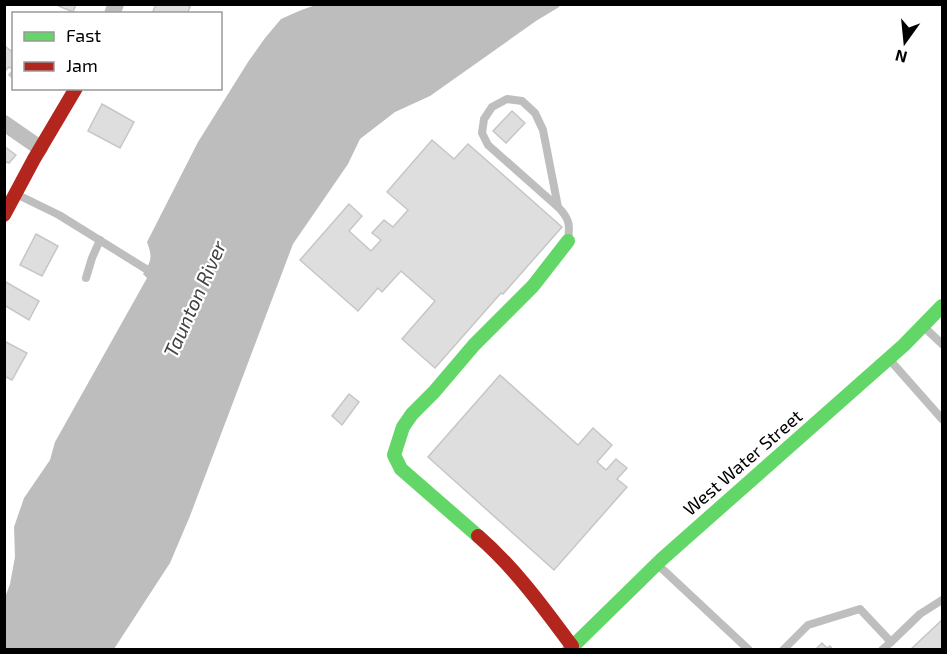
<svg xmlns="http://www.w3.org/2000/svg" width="947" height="654" font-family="'Exo 2',sans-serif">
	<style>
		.water { fill: #bdbdbd }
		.building { fill: #dedede; stroke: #c6c6c6; stroke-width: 1.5 }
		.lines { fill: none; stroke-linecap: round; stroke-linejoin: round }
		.lane { stroke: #bebebe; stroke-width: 8 }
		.street { stroke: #bebebe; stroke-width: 16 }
		.fast { stroke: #63d668; stroke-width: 14 }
		.jam { stroke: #b3261e; stroke-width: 14 }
		.labels { text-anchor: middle; stroke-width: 4.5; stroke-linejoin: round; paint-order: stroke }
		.street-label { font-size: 18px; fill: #000; stroke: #fff }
		.water-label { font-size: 20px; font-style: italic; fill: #424242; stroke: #fff }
	</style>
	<rect width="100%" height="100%" fill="#fff"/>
	<path class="water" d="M318 4 560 5 559 7 536 21 430 96 395 112 360 139 348 164 293 244 190 516 170 563 114 649H5L4 600 10 584 15 557 14 527 24 498 50 460 55 442 147 278 143 274C151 261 153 258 147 242L198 142 248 62 265 38 281 19 299 11Z"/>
	<g class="building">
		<polygon points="54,4 76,4 73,12"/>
		<polygon points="156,4 186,4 190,7 187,14 152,14"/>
		<polygon points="6,47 14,53 14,79 9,75 13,70 9,67 6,70 4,68 4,49"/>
		<polygon points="102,104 134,122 120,148 88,131"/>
		<polygon points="512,111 525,123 506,143 493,131"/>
		<polygon points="432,140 454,159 468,144 562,227 503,294 501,293 435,368 402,339 435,301 401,271 382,292 378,288 358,311 300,260 349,204 362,216 349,231 371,251 381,240 372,233 384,220 393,227 408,210 387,192"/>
		<polygon points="4,146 16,155 9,163 7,162 4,165"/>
		<polygon points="36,234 58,246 42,276 20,265"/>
		<polygon points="4,281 39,301 29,320 4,305"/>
		<polygon points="4,341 27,353 12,380 4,376"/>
		<polygon points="500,375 578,445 593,428 612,445 597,462 606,470 616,459 627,468 617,479 627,487 554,570 428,457"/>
		<polygon points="349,394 359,402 342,425 332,416"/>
		<polygon points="942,620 942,650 910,650"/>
		<polygon points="822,643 827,648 830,646 833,650 815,650"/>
	</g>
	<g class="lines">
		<g class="lane">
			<polyline points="16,194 59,215 146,269"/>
			<path d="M558 207 543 130 535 113 522 101 507 99 492 107 484 119 482 133 488 145 558 207C570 219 570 225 568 241"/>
			<polyline points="86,278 92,258 100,240"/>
			<polyline points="924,327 942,344"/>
			<polyline points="889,359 942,419"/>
			<polyline points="657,564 749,650"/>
			<polyline points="891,642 920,614 942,600"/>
			<polyline points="783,650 808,625 860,609 891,642 882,650"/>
		</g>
		<g class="street">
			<polyline points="112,14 116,4"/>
			<polyline points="4,123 40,148"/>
		</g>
		<g class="fast">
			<polyline points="478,536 401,469 394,455 403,427 412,414 434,392 474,345 533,286 568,241"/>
			<polyline points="569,650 662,559 904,345 942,306"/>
		</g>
		<g class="jam">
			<polyline points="4,215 34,159 76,88"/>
			<path d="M478 536C515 568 543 607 572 646"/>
		</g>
	</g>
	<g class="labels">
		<g class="street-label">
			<text transform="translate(743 463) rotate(-41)" y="6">West Water Street</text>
		</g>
		<g class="water-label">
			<text transform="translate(195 299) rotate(-66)" y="7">Taunton River</text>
		</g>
	</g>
	<rect width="947" height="654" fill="none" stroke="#000000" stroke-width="12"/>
	<rect x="12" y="12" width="210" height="78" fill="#ffffff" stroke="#999999" stroke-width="1.5"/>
	<rect x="24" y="32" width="30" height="9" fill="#63d668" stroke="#999999" stroke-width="1.5"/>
	<text x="66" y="42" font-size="18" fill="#000000">Fast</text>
	<rect x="24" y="62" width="30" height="9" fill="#b3261e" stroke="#999999" stroke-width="1.5"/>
	<text x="66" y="72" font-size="18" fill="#000000">Jam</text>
	<g transform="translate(905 42) rotate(195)" stroke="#ffffff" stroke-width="4.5" paint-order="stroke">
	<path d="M0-4.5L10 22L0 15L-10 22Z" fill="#000000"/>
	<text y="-9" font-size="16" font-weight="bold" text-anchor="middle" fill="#000000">N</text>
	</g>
</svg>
